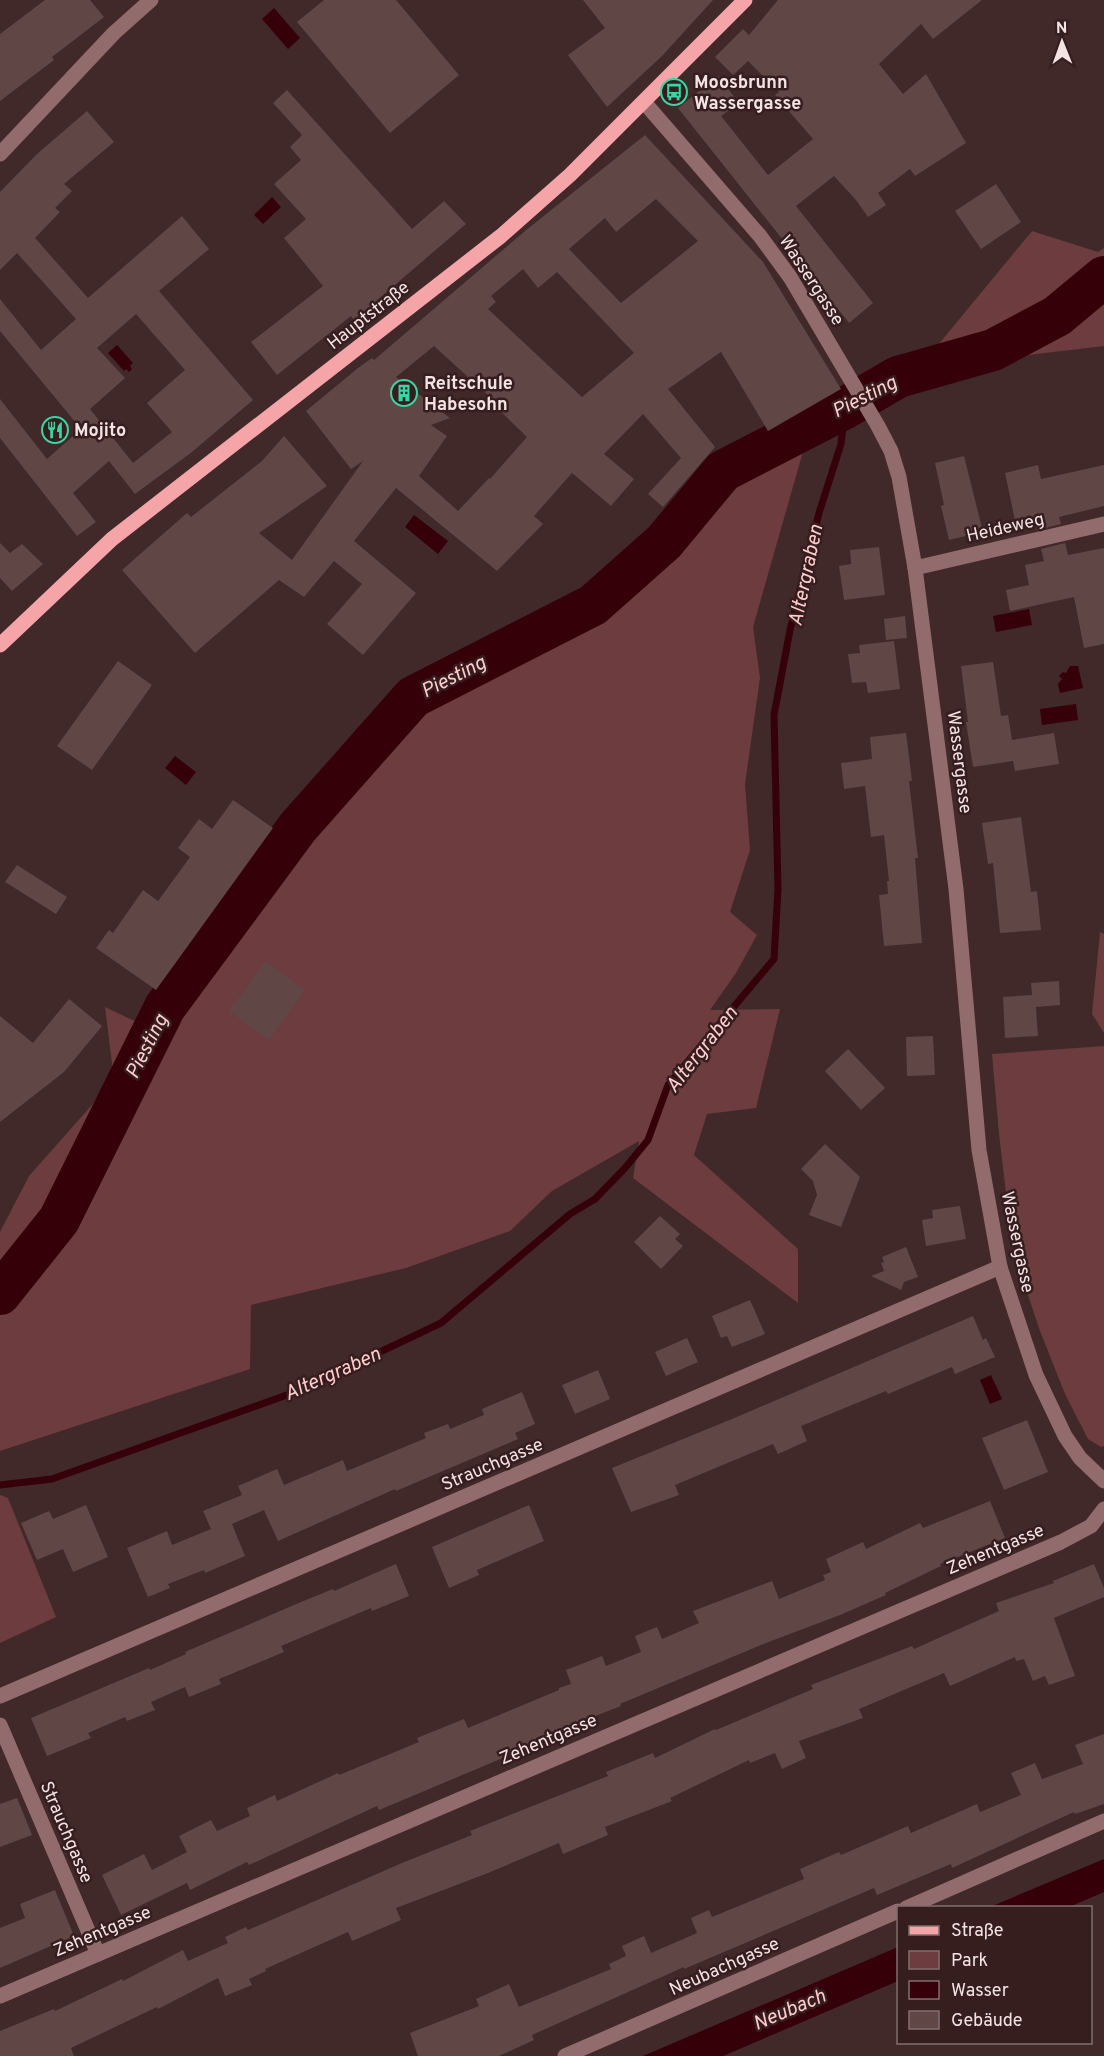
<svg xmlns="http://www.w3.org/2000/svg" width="1104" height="2056" font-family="Overpass,sans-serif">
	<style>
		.green { fill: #6c3c3f }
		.water { fill: #360008 }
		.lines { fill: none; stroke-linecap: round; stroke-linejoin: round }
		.stream { stroke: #360008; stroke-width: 7 }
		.river { stroke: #360008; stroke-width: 42 }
		.building { fill: #614646; fill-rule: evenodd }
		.minor { stroke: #926b6c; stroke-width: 15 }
		.major { stroke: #f5a4a7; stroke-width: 15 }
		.labels { text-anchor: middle; stroke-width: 5; stroke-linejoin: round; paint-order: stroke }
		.poi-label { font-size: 18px; font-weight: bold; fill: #f4e3e3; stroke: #361e1f; text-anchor: start }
		.street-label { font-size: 18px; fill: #f4e3e3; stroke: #361e1f }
		.water-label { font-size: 20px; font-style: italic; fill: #ffcdce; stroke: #361e1f }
	</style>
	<rect width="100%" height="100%" fill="#412829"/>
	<g class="green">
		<polygon points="1032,231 1098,252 1104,248 1104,346 919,368"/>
		<polygon points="806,441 753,627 760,678 745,784 750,850 730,912 757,935 736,973 710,1010 780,1009 756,1108 707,1114 694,1155 798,1249 798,1303 633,1178 639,1141 552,1191 510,1231 406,1268 251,1305 250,1369 0,1451 0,1232 29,1176 114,1080 105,1007 145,1026 166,996 180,1009 291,854 316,827 311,820 419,707 534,646 610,609 736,477"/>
		<polygon points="1100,932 1104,934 1104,1033 1092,1014"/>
		<polygon points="1104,1046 1104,1446 1101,1447 1088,1439 1065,1394 1040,1331 1020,1271 1008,1210 999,1134 992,1054"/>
		<polygon points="0,1495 8,1498 56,1617 0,1643"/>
	</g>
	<g class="water">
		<polygon points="274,8 300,38 288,49 262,19"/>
		<polygon points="272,197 281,207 263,224 254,215"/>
		<polygon points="117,345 133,363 130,366 132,369 129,372 126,369 124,371 108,353"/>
		<polygon points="414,515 448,541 438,554 405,527"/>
		<polygon points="1029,609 1032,625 996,632 993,616"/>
		<polygon points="1070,666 1078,666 1083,688 1060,693 1058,684 1062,679 1059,676 1063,672 1066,673"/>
		<polygon points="1076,704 1078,720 1042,725 1040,709"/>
		<polygon points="175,756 196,772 186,785 165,768"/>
		<polygon points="991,1375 1002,1399 990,1404 980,1380"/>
		<polygon points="1104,1859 1104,1892 1069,1907 990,1907"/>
		<polygon points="898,1947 898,1981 723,2056 643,2056"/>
	</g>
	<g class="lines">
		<polyline class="stream" points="0,1485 52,1479 298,1391 441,1323 570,1214 595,1199 625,1168 648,1140 668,1085 774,959 778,889 774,715 790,630 819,513 841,444 845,408"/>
		<polyline class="river" points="0,1294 59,1220 165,1007 298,827 413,697 593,605 664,542 723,471 845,408 898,377 993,350 1057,316 1104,277"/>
	</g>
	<g class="building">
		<polygon points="45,0 90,0 104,17 52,57 54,60 0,101 0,34"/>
		<polygon points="324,0 396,0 459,75 390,133 297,22"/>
		<polygon points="583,0 713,0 662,56 607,107 568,55 605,28"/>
		<polygon points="778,0 982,0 933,39 921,24 879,64 903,94 926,74 966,143 915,176 910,169 878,193 886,205 868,217 856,200 834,176 796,206 873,303 849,323 678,108 718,76 739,103 721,116 768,175 813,139 775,95 779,92 748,61 733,75 715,57 743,29 749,35"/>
		<polygon points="287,90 412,229 444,201 466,224 354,320 351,316 277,375 251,342 323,286 284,238 306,219 274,184 301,160 290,147 302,135 273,103"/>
		<path d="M87 111 114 142 64 184 72 191 55 208 60 212 35 238 88 298 182 216 209 249 159 291 253 400 192 452 135 494 109 461 73 493 96 522 77 536 0 438V399L47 459 81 429 0 331V299L41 350 76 319 17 253 0 270V192L37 154ZM136 314 185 370 147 403 172 432 133 463 90 409 125 378 97 348Z"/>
		<path d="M645 135 763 262 841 389 768 431 721 352 668 389 715 447 663 507 648 494 681 458 643 414 604 454 634 479 611 506 572 473 534 516 543 524 497 571 396 488 354 541 416 593 363 655 327 624 362 584 334 561 304 597 279 580 195 653 122 570 187 513 191 517 262 461 284 436 327 486 259 533 292 560 363 461 351 469 306 411 358 368 372 358 374 360 525 231ZM656 199 698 241 621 303 569 249 605 218 616 232ZM523 269 538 288 557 272 634 353 582 397 488 309 496 302 491 296ZM434 346 501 407 498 409 527 437 490 479 489 478 458 511 419 476 447 436 431 425 450 418 396 377Z"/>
		<polygon points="996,184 1021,222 981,249 955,211"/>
		<polygon points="964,456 983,532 949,540 941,506 944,505 935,463"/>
		<polygon points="1038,465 1041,479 1104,465 1104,506 1059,517 1061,524 1037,530 1035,521 1016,525 1005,473"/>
		<polygon points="0,543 10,553 22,544 43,564 12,591 0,578"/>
		<polygon points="1065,543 1068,555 1104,548 1104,644 1084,648 1074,597 1010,611 1006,590 1029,585 1025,565 1044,561 1041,549"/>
		<polygon points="879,547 885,595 844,600 839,566 851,564 850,550"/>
		<polygon points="905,616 907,638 886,640 884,619"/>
		<polygon points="894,641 900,689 868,693 866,682 852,683 848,654 860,653 859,645"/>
		<polygon points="118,661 152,685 92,770 57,746"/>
		<polygon points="993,662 1001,716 1008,715 1012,740 1054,733 1059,764 1015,771 1013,761 973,767 966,722 968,722 961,666"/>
		<polygon points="906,733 912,781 909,781 918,858 915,858 922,943 884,946 879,895 888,894 887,881 889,881 884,835 871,837 865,786 844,789 841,763 872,759 870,737"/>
		<polygon points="233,800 273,828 156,990 96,948 109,930 113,933 143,890 158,901 190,857 178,848 199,819 212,829"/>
		<polygon points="1021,817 1031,892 1037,891 1041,930 1000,933 993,863 988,864 982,823"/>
		<polygon points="17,865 67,897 56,914 5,882"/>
		<polygon points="265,961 305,990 269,1040 229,1011"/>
		<polygon points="1059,981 1060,1005 1036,1007 1038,1036 1005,1038 1003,997 1032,995 1031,983"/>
		<polygon points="69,999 102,1026 64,1072 0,1122 0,1016 33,1043"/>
		<polygon points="933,1036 935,1075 907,1076 906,1037"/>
		<polygon points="848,1049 885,1088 861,1110 825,1071"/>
		<polygon points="825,1144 860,1177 841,1227 809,1215 817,1195 813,1181 801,1169"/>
		<polygon points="960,1206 966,1239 926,1246 922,1220 933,1218 932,1210"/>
		<polygon points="660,1216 680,1234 675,1239 683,1246 661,1269 634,1242"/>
		<polygon points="906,1247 918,1277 904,1282 901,1290 871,1276 884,1271 881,1263 884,1262 882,1257"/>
		<polygon points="750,1300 765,1334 732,1347 727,1336 721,1338 712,1316"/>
		<polygon points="973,1316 983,1340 986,1338 995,1357 955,1374 952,1367 888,1394 886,1391 801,1426 807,1441 778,1454 773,1444 675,1485 679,1495 631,1512 612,1468 732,1419"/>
		<polygon points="687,1338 698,1362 666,1376 655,1352"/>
		<polygon points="598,1370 610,1399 575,1414 562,1385"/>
		<polygon points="522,1392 535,1424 515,1433 518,1439 396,1491 395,1489 278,1541 264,1510 232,1524 245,1556 205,1573 204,1570 168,1584 170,1588 148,1597 127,1548 167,1531 172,1545 211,1529 203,1511 242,1495 238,1486 277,1469 284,1485 343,1460 347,1471 426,1438 424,1433 448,1424 450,1429 484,1415 482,1409"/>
		<polygon points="1027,1420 1048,1472 1004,1490 982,1438"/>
		<polygon points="990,1501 1005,1538 940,1564 941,1566 885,1593 886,1595 840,1615 761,1645 620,1704 621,1706 554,1732 555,1736 422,1792 379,1810 377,1806 249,1865 247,1862 190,1890 187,1883 121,1915 102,1875 144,1854 152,1870 187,1852 179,1836 211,1820 217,1831 250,1816 247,1808 275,1795 277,1801 338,1773 339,1775 419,1742 417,1738 464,1719 468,1728 559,1690 559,1688 571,1684 566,1670 602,1656 606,1666 641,1652 635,1636 657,1627 662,1639 699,1623 693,1611 772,1581 779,1599 825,1580 823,1575 831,1572 826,1559 863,1542 866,1549 920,1523 923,1528"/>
		<polygon points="86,1505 108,1557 73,1572 63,1549 37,1560 21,1523 49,1511 53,1519"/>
		<polygon points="529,1505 544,1541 477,1570 479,1575 449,1588 432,1547"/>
		<polygon points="396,1564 409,1596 372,1611 371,1608 281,1646 284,1652 219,1679 221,1684 189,1697 185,1687 151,1702 155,1710 127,1721 125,1717 88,1733 91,1738 47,1756 31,1718 149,1668 150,1670 186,1654 185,1652 301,1602 333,1589 334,1591"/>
		<polygon points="1094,1564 1104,1588 1104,1597 1054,1618 1075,1676 1049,1685 1045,1676 1033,1681 1024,1659 1016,1661 1015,1657 950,1686 944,1673 859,1709 863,1718 799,1741 806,1758 782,1769 775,1753 750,1763 749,1760 670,1798 672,1801 605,1827 608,1835 563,1854 559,1843 488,1873 396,1908 401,1920 352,1941 348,1932 265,1969 266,1971 249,1979 252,1985 225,1996 218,1978 158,2009 157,2007 71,2048 74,2056 0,2056 0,2031 54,2009 55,2011 122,1979 123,1981 183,1950 188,1961 228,1943 225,1937 246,1927 248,1930 402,1863 472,1835 470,1831 608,1776 606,1772 653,1753 655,1758 715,1729 716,1730 813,1689 811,1685 912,1646 914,1649 999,1611 996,1603 1054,1583 1053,1581"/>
		<polygon points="1104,1734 1104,1804 1075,1814 1074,1812 952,1868 951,1864 877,1895 874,1888 684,1969 684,1967 532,2035 534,2040 499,2056 418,2056 410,2033 479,2006 476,1999 509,1984 519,2007 611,1969 609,1964 626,1956 622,1946 644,1936 651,1953 697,1933 691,1918 709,1910 712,1917 804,1879 800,1869 839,1852 841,1855 908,1826 911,1833 977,1804 980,1812 1021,1795 1011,1773 1035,1763 1042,1779 1083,1764 1075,1745"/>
		<polygon points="17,1798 32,1835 0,1847 0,1804"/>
		<polygon points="55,1890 74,1936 0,1968 0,1928 25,1918 20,1904"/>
	</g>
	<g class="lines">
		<g class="minor">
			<polyline points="644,102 760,236 790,277 878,426 891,451 899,477 915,568 956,889 979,1150 1000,1267 1036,1375 1065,1436 1080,1458 1104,1481"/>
			<polyline points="0,154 114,33 151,0"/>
			<polyline points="915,568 1104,524"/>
			<polyline points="0,1696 1000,1267"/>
			<polyline points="0,1725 98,1954"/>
			<polyline points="906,1908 1104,1821"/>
			<polyline points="0,1996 1061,1542 1091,1526 1104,1509"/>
			<polyline points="565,2056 898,1911"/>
		</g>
		<polyline class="major" points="0,645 112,539 501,236 570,175 745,0"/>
	</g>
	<defs>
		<symbol id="bus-ring" viewBox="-11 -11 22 22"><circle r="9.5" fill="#361e1f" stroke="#3cd4a4" stroke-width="1.5"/><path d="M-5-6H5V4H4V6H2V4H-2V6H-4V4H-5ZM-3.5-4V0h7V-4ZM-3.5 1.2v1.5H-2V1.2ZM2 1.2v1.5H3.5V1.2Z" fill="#3cd4a4"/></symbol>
		<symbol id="building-ring" viewBox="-11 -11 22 22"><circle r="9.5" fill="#361e1f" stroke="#3cd4a4" stroke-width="1.5"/><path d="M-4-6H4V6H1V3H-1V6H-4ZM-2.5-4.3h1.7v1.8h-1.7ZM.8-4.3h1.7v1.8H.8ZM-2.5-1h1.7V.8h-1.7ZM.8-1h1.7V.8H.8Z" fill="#3cd4a4"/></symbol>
		<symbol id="restaurant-ring" viewBox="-11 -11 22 22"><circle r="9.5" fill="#361e1f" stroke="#3cd4a4" stroke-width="1.5"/><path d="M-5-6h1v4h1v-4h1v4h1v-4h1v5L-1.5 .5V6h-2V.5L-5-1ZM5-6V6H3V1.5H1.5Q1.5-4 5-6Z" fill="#3cd4a4"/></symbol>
	</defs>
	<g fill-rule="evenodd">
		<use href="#bus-ring" x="659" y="77" width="30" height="30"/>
		<use href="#building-ring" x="389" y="378" width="30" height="30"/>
		<use href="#restaurant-ring" x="40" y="415" width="30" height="30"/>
	</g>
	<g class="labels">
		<g class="poi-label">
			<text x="694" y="88">Moosbrunn<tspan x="694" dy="21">Wassergasse</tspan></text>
			<text x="424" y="389">Reitschule<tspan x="424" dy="21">Habesohn</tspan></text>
			<text x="74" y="436">Mojito</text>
		</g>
		<g class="street-label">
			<text transform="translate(812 280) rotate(57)" y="6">Wassergasse</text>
			<text transform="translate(368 315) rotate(-38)" y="6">Hauptstraße</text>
			<text transform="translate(1005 527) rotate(-13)" y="6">Heideweg</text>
			<text transform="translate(960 762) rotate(83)" y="6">Wassergasse</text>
			<text transform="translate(1018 1242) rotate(78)" y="6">Wassergasse</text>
			<text transform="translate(492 1464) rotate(-23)" y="6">Strauchgasse</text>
			<text transform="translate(995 1549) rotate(-23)" y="6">Zehentgasse</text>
			<text transform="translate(548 1739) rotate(-23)" y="6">Zehentgasse</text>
			<text transform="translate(67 1832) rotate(67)" y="6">Strauchgasse</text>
			<text transform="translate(102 1931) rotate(-23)" y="6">Zehentgasse</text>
			<text transform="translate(724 1966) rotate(-24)" y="6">Neubachgasse</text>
		</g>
		<g class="water-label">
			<text transform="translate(864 396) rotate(-27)" y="7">Piesting</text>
			<text transform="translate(805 575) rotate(-78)" y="7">Altergraben</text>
			<text transform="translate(453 676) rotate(-27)" y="7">Piesting</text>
			<text transform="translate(146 1046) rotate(-63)" y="7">Piesting</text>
			<text transform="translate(701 1049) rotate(-52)" y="7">Altergraben</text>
			<text transform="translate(332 1373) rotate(-24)" y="7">Altergraben</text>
			<text transform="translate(789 2009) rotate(-23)" y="7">Neubach</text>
		</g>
	</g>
	<rect x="897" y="1906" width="195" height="138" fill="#361e1f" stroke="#826d6d" stroke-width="1.5"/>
	<rect x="909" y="1926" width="30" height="9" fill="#f5a4a7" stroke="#826d6d" stroke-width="1.5"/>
	<text x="951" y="1936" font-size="18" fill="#f4e3e3">Straße</text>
	<rect x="909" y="1951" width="30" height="18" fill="#6c3c3f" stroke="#826d6d" stroke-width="1.5"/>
	<text x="951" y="1966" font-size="18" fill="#f4e3e3">Park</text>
	<rect x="909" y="1981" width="30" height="18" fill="#360008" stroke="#826d6d" stroke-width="1.5"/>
	<text x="951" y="1996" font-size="18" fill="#f4e3e3">Wasser</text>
	<rect x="909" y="2011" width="30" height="18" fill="#614646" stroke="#826d6d" stroke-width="1.5"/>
	<text x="951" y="2026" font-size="18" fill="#f4e3e3">Gebäude</text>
	<g transform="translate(1062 42) rotate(359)" stroke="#361e1f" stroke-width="4.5" paint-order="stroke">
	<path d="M0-4.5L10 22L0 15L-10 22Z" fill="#f4e3e3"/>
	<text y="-9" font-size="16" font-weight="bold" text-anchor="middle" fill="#f4e3e3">N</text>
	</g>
</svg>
